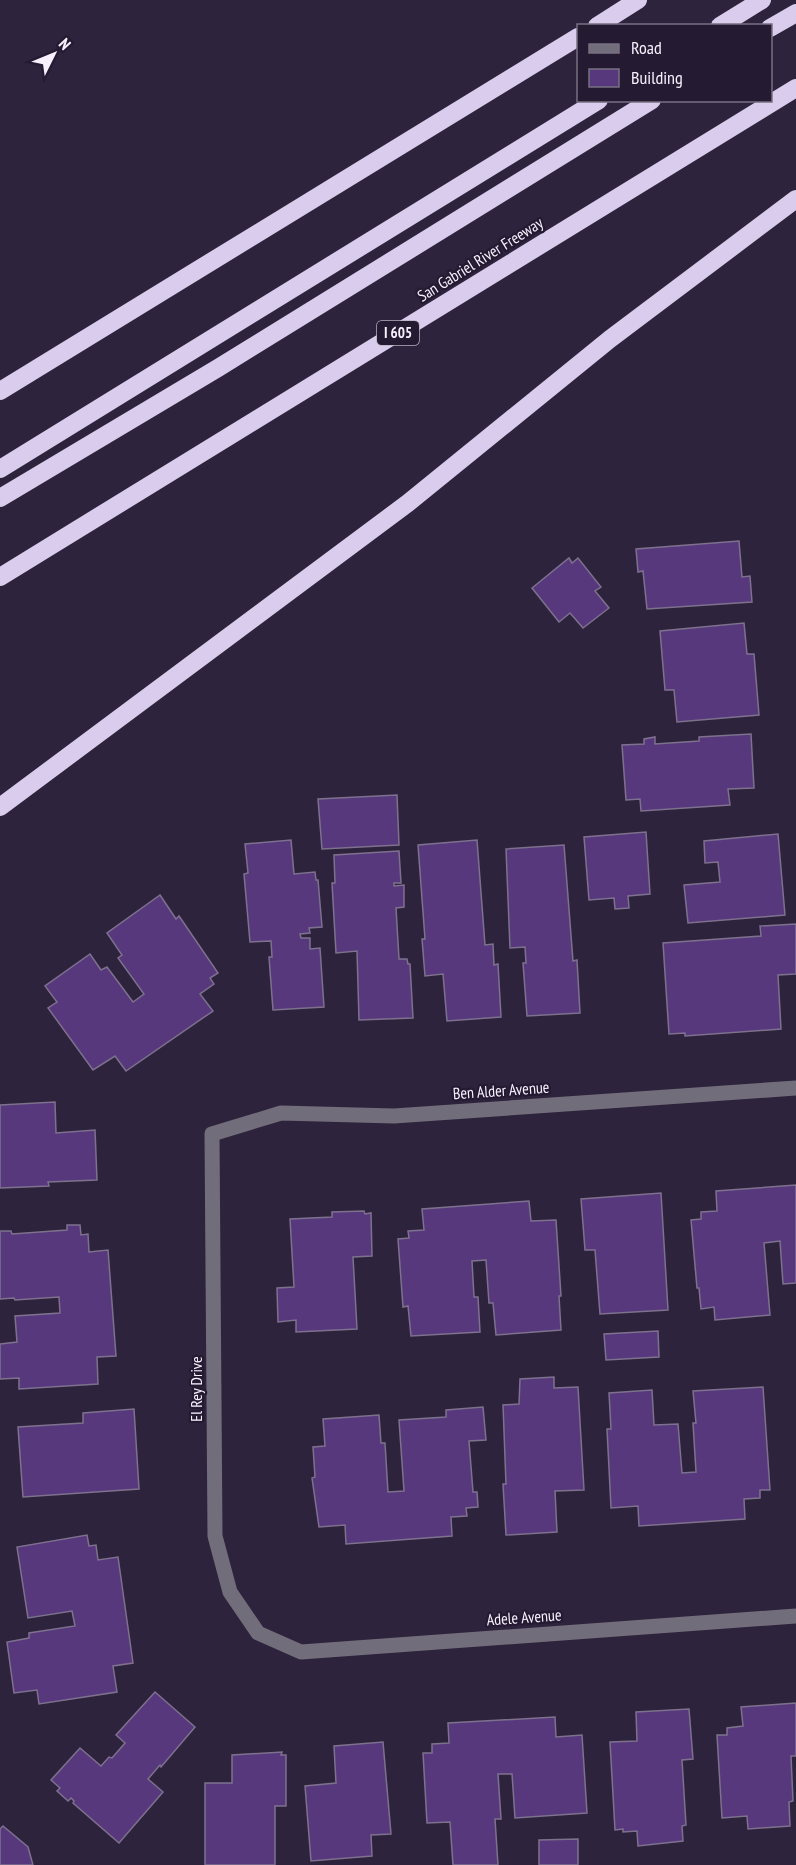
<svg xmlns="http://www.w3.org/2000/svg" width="796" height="1865" font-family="'PT Sans Narrow',sans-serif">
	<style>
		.building { fill: #58387d; stroke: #7d718e; stroke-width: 1.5 }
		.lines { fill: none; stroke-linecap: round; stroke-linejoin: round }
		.minor { stroke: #726d7a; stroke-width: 15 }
		.motorway { stroke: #d9ccec; stroke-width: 18 }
		.labels { text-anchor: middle; stroke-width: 4.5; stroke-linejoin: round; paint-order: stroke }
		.shield { fill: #241a31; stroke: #b8b0c1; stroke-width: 1.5 }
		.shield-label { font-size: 15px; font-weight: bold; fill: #f7f1ff }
		.street-label { font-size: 16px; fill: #f7f1ff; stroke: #241a31 }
	</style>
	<rect width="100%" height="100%" fill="#2e233c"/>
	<g class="building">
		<polygon points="739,541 742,577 750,576 752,602 647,609 643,571 638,572 636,549"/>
		<polygon points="569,558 572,563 578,558 601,587 595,591 609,608 583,628 570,613 559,622 532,588"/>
		<polygon points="744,623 747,654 754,654 759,715 677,722 674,690 665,690 660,631"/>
		<polygon points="751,734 754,788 728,789 730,805 641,811 640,799 626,800 622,745 644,744 644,739 655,737 655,744 699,741 699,737"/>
		<polygon points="397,795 399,845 322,849 318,799"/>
		<polygon points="646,832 650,894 628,896 629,908 615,909 614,898 589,900 584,837"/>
		<polygon points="778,834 785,915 688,923 684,885 720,882 718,862 705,863 704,841"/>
		<polygon points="291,840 294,874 315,872 316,880 318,880 322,927 309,928 310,933 300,934 301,938 310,938 310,949 320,948 324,1007 273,1010 269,957 272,957 271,941 250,942 244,874 248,873 245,844"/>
		<polygon points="477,840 485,945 493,944 494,965 498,964 501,1017 447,1021 443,974 425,976 422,939 425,939 418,845"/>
		<polygon points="564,845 573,961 577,960 580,1013 527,1016 523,963 526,963 525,947 510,948 506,849"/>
		<polygon points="399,851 401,883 394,883 394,886 404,885 404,907 396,908 399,959 407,959 408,964 410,964 413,1018 359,1020 357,951 336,953 332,883 335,883 334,855"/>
		<polygon points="160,895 176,919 179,916 218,973 210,978 214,984 200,994 213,1011 126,1071 115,1056 93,1070 48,1008 57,1002 45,986 90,954 101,970 107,967 133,1002 144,994 118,958 122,955 107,933"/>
		<polygon points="796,924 796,974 778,975 781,1029 685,1036 685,1033 669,1034 663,943 761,936 760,926"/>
		<polygon points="55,1102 56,1133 95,1130 97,1180 48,1182 49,1186 0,1188 0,1105"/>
		<polygon points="796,1185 796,1283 783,1284 780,1241 764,1243 770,1315 715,1320 714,1307 701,1309 699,1288 697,1288 691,1220 701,1219 701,1212 717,1211 716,1191"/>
		<polygon points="661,1193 668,1310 600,1314 595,1250 585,1250 581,1199"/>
		<polygon points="529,1201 531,1221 556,1220 561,1296 559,1296 561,1330 496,1335 493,1303 489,1303 486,1260 472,1261 474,1297 478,1297 480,1332 411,1336 408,1306 403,1307 398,1239 409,1238 408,1231 424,1230 422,1209"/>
		<polygon points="364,1211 365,1214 371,1213 372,1256 353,1257 357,1329 296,1332 296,1320 278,1322 277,1288 294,1287 290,1219 332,1217 332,1212"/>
		<polygon points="67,1225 80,1225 81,1235 88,1234 89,1252 108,1250 116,1356 97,1357 98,1384 19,1389 19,1378 0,1379 0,1344 17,1342 15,1316 60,1313 59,1297 15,1300 14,1298 0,1299 0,1231 11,1231 12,1234 67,1230"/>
		<polygon points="658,1331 659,1357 606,1360 604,1334"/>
		<polygon points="554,1377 554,1388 578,1387 584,1490 555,1491 557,1532 506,1535 503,1484 506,1484 503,1405 519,1404 520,1379"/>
		<polygon points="763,1387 770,1490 760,1490 760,1498 744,1499 745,1519 639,1526 638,1506 611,1508 607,1429 611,1429 609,1393 652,1390 654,1425 678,1424 682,1473 696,1472 693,1423 696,1423 693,1391"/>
		<polygon points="483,1407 486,1440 469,1441 473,1492 477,1492 478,1507 466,1508 467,1516 451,1517 452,1536 346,1544 345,1525 319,1527 312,1478 315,1477 313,1447 325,1446 323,1419 379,1415 381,1443 385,1443 388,1492 404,1491 399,1420 446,1417 446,1410"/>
		<polygon points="134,1409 139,1489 23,1497 18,1427 83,1423 83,1413"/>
		<polygon points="87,1535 89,1546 96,1545 98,1560 118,1557 133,1663 113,1666 117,1692 39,1704 37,1690 14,1693 7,1642 29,1638 29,1633 75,1626 72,1611 28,1618 17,1547"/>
		<polygon points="155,1692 195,1727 161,1767 160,1765 148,1779 163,1792 119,1843 73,1803 74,1801 71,1798 68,1801 57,1791 60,1788 51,1780 80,1748 101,1766 109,1757 112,1758 125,1743 116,1735"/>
		<polygon points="796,1703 796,1756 791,1756 793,1801 789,1802 790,1826 748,1829 747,1816 722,1818 717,1735 727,1735 727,1728 743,1726 741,1707"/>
		<polygon points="689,1709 693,1759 682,1760 686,1825 682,1826 683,1841 638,1846 637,1831 623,1832 623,1829 615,1830 610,1742 637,1741 636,1712"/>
		<polygon points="555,1717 556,1737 582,1735 587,1813 515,1818 512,1774 498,1774 501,1819 495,1819 498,1865 453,1865 450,1822 427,1823 423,1753 432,1753 432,1744 449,1743 448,1723"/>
		<polygon points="383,1742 391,1834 371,1835 372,1856 311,1861 305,1786 336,1783 334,1746"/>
		<polygon points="282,1752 281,1755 286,1755 286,1806 275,1806 275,1865 205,1865 205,1783 232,1783 232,1755"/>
		<polygon points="3,1826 28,1847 33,1865 0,1865 0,1829"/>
		<polygon points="578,1839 578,1865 539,1865 539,1840"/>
	</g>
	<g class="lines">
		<polyline class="minor" points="796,1088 394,1116 281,1113 212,1134 215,1536 230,1592 258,1633 301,1652 796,1616"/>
		<g class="motorway">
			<polyline points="597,26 638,0"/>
			<polyline points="720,26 762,0"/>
			<polyline points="770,28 796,13"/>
			<polyline points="0,391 578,37"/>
			<polyline points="0,469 599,100"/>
			<polyline points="0,498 218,368 652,100"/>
			<polyline points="0,577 796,88"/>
			<polyline points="0,807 408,503 610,339 796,199"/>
		</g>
	</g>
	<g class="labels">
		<rect class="shield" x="377" y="321" width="42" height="24" rx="4.5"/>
		<g class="shield-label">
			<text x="398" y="338">I 605</text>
		</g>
		<g class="street-label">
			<text transform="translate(480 259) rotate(-32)" y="6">San Gabriel River Freeway</text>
			<text transform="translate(501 1090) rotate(-4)" y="6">Ben Alder Avenue</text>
			<text transform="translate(196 1389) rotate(-90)" y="6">El Rey Drive</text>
			<text transform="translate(524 1617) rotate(-4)" y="6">Adele Avenue</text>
		</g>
	</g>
	<rect x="577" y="24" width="195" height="78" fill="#241a31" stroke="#787083" stroke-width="1.5"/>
	<rect x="589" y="44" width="30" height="9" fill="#726d7a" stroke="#787083" stroke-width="1.5"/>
	<text x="631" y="54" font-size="18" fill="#f7f1ff">Road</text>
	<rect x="589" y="69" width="30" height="18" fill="#58387d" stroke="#787083" stroke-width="1.5"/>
	<text x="631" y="84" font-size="18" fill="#f7f1ff">Building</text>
	<g transform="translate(54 54) rotate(47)" stroke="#241a31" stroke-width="4.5" paint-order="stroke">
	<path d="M0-4.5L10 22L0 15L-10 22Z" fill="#f7f1ff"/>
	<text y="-9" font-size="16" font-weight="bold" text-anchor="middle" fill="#f7f1ff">N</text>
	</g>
</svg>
